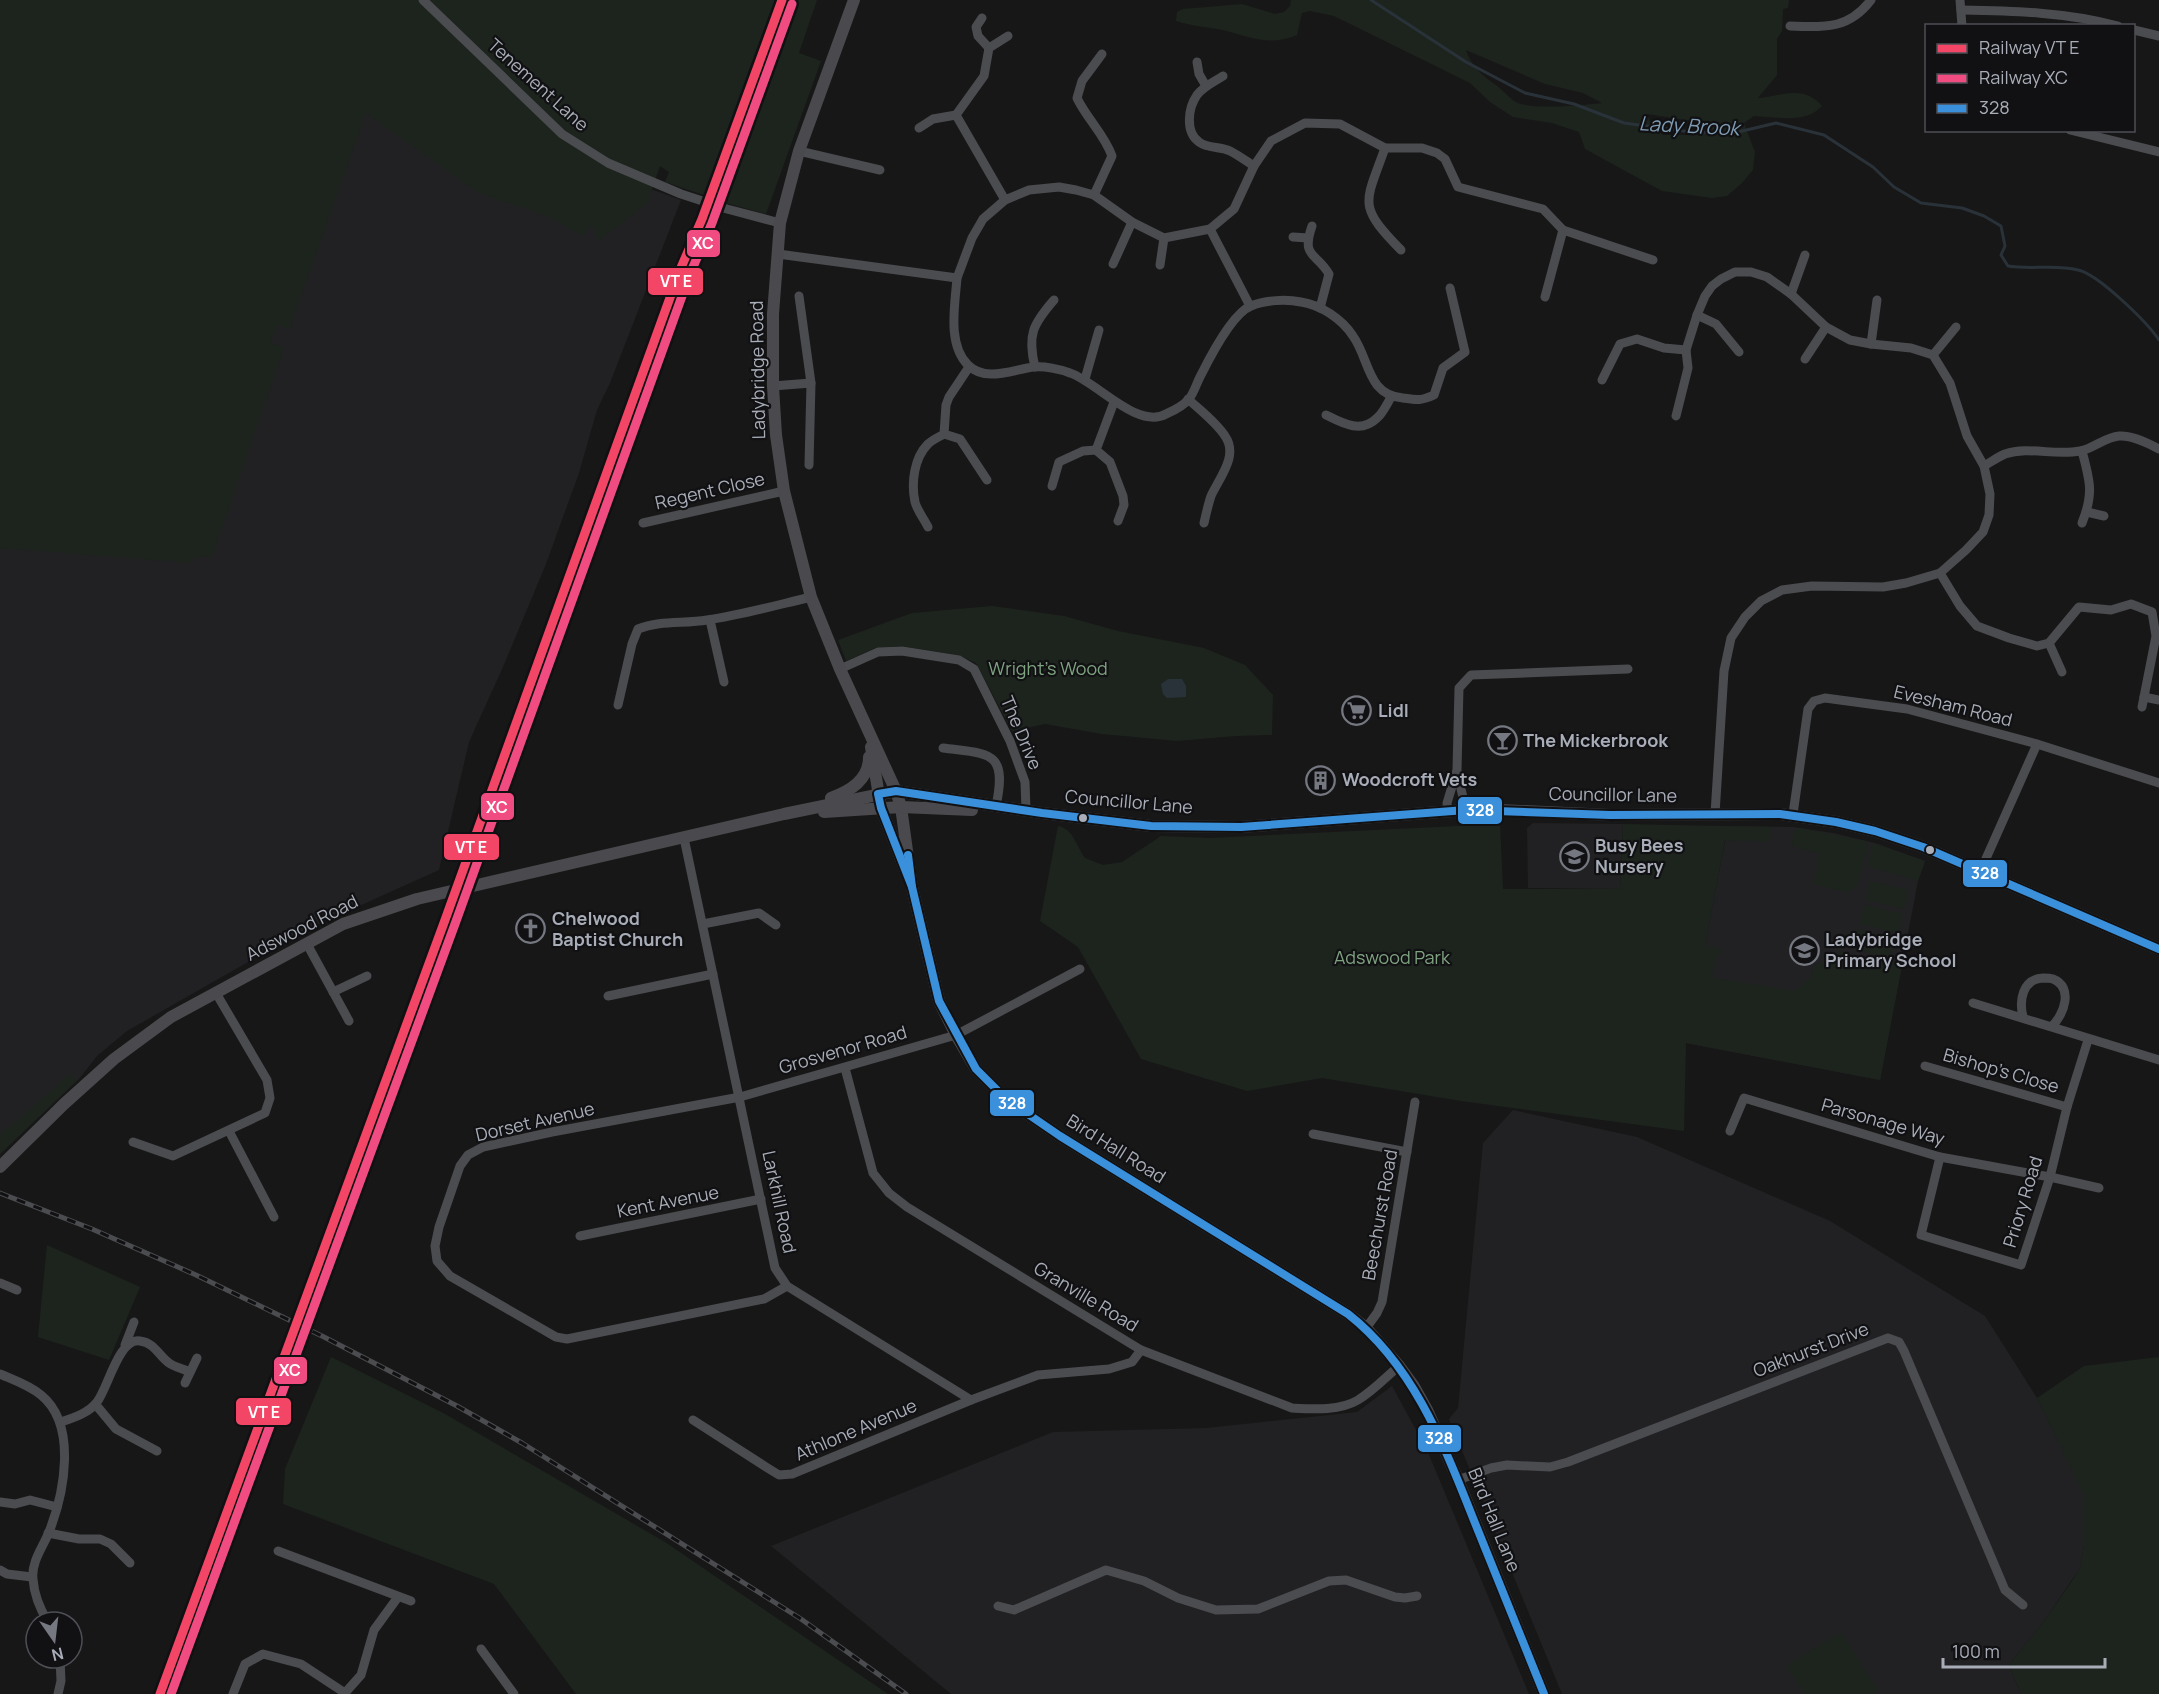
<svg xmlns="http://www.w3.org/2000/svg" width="2159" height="1694" font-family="Manrope,sans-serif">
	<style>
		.built { fill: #212123 }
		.green { fill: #1d241e; fill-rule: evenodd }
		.water { fill: #2a3239 }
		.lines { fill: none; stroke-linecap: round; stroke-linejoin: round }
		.stream { stroke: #2a3239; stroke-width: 3 }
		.street { stroke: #4b4c50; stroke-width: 9 }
		.secondary { stroke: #4a4a4e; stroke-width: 12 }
		.rail-casing { stroke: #4b4c4f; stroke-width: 5 }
		.rail { stroke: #111113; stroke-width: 3; stroke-dasharray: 9; stroke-linecap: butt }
		.bus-1-casing { stroke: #111113; stroke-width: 12 }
		.bus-1 { stroke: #3a90db; stroke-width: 8 }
		.rail-1-casing { stroke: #111113; stroke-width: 14 }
		.rail-2-casing { stroke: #111113; stroke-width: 14 }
		.rail-1 { stroke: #f34667; stroke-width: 9 }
		.rail-2 { stroke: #f14c82; stroke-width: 9 }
		.bus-dot { fill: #a8adb8; stroke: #111113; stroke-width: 2 }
		.labels { text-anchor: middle; stroke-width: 4.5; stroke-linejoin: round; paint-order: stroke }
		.street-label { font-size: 18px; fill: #a8adb8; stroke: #111113 }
		.park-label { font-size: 18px; fill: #7fa381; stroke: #111113 }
		.poi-label { font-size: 18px; font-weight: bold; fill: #a8adb8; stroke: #111113; text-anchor: start }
		.water-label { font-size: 20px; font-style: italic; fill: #7f9bb3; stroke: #111113 }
		.line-badge { stroke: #111113; stroke-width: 2 }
		.badge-label { font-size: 16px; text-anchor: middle; font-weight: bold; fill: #fff }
	</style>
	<rect width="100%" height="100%" fill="#171717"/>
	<g class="built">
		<polygon points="0,0 634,183 681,200 610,383 597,410 579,473 546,564 503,667 469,742 439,870 297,934 127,1031 97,1056 79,1079 0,1154"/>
		<polygon points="1533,823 1623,824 1620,889 1528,888 1527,828"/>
		<polygon points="1732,826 1793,827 1833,833 1875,843 1925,861 1918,881 1880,1080 1686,1043 1723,851 1727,833"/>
		<polygon points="1513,1110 1637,1137 1830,1221 1985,1316 2037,1398 2085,1495 2084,1545 2080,1568 2045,1620 2009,1665 2021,1694 1562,1694 1449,1419 1458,1408 1483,1143"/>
		<polygon points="1392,1386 1427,1450 1529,1694 951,1694 771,1546 1053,1432 1206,1428 1357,1412"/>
	</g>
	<g class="green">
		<polygon points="0,0 775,0 704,195 665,182 669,172 660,166 647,204 599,240 592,225 582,236 552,218 477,192 366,113 289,329 277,325 270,344 284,347 212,556 195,557 192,563 0,548"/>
		<polygon points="798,0 817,0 799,53 821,61 766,214 722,202"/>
		<path d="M1291 0H1789L1788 8 1783 9 1782 31 1777 39V75L1758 98C1781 96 1804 84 1822 106 1806 124 1776 117 1754 116L1744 123 1755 152 1753 170 1742 183 1727 196 1712 198 1662 191 1585 149 1579 132 1552 123 1513 117 1490 102 1470 83 1334 16 1310 11 1302 13 1297 35C1270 47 1250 37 1223 30 1207 27 1191 26 1176 21L1177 12 1183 9 1242 4 1275 14 1284 12 1290 6ZM1466 50 1545 84 1583 93 1602 103C1584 105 1528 111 1514 101 1507 96 1503 90 1496 85 1483 77 1470 64 1466 50ZM1647 114 1705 123 1687 135H1663L1650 122Z"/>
		<polygon points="992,606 1064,616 1118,631 1204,648 1245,665 1273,695 1272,735 1236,736 1177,741 1102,734 1045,724 1012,731 976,663 958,655 900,646 875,648 846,661 838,640 912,613"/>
		<path d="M1500 824 1503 889H1620L1623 824 1772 827 1769 842 1725 840 1705 946 1723 949 1715 960 1713 978 1795 991 1810 978 1815 965 1827 961 1836 963 1839 951 1902 966 1880 1080 1686 1043 1684 1131 1461 1101 1322 1078 1247 1091 1141 1059 1078 947 1040 921 1058 826C1074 829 1076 846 1085 858L1103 865 1122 862 1161 836 1210 838Z"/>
		<polygon points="1799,828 1866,841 1868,849 1856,888 1847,892 1813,884 1820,854 1792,846 1793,832"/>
		<polygon points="1876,844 1925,861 1918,881 1867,866 1872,846"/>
		<polygon points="1870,881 1909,890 1904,909 1866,900"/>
		<polygon points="1865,905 1903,914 1898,933 1860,924"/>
		<polygon points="1858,929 1894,938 1889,957 1853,949"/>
		<polygon points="70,1073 77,1080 0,1154 0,1133 15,1123"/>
		<polygon points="47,1245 140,1287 109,1360 38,1337"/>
		<polygon points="331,1357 445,1414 665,1542 888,1694 576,1694 494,1584 283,1504 285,1469"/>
		<polygon points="2159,1357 2159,1694 2021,1694 2009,1665 2045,1620 2072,1581 2080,1568 2084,1545 2084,1495 2037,1398 2084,1366"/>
		<polygon points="1841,1632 1878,1690 1872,1694 1804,1694 1786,1666"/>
	</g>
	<polygon class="water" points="1168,679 1182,679 1186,686 1186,697 1167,698 1163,694 1161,684"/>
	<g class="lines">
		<path class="stream" d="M1371 0 1466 62 1525 93 1574 104 1624 123 1691 132 1734 133 1776 123 1824 135 1873 167 1894 187 1921 203 1962 208 1984 216 2001 226 2005 246 2001 255 2008 266C2031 270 2055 264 2078 270 2098 274 2147 322 2159 340"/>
		<g class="street">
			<polyline points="423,0 562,134 608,163 681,194 727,209 780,223"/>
			<polyline points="1960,0 1962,26"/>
			<path d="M1961 10C2013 11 2067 12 2118 26"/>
			<polyline points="982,18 976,27 978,36 989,48"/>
			<path d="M1790 26C1824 27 1848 30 1871 0"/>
			<polyline points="2134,30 2159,36"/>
			<polyline points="1197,62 1199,74 1206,86"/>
			<path d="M1223 76C1214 82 1204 86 1197 95 1188 108 1185 132 1199 142 1208 149 1220 146 1230 151 1238 155 1246 161 1254 166"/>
			<polyline points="919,128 933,119 956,115"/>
			<polyline points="2070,130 2159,152"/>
			<path d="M1385 148C1365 204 1357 205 1401 250"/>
			<polyline points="799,151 880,170"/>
			<path d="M1094 195 1112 156C1104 134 1087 119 1077 98L1082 81 1102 54"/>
			<polyline points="1005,200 956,115 984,76 989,48 1008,36"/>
			<path d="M1312 226C1301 258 1316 252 1329 274L1320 308"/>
			<polyline points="1210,229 1250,306"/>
			<polyline points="1563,230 1653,260"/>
			<polyline points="1293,237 1308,238"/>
			<polyline points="778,254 957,278 972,238 983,219 1005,200 1029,190 1059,187 1076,190 1094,195 1132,222 1164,238 1210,229 1234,209 1254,166 1271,141 1305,123 1340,124 1385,148 1422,148 1437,153 1445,159 1458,187 1543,209 1563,230 1545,297"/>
			<polyline points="1113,264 1132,222"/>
			<polyline points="1160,265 1164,238"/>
			<path d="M957 278C955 305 947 344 968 365 986 383 1014 369 1034 367 1044 366 1060 369 1070 373 1096 381 1137 430 1166 414 1173 411 1184 405 1189 399 1194 393 1197 382 1201 375 1210 357 1233 313 1251 306 1265 300 1286 299 1301 302 1321 305 1342 319 1353 336 1370 360 1367 395 1403 398 1417 400 1421 401 1434 395L1443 368 1465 352 1450 288"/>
			<polyline points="1791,294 1805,255"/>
			<polyline points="799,296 811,383"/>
			<polyline points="1697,315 1716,324 1739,352"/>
			<polyline points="1871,344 1877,300"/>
			<polyline points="1933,355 1956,327"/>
			<polyline points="1805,359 1826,327"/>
			<path d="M1035 367C1027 335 1033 324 1054 300"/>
			<polyline points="1085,379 1099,330"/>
			<polyline points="1602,380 1620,344 1637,339 1664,348 1686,350"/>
			<polyline points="773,386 811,383 809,465"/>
			<path d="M1188 399C1201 411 1216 422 1225 436 1239 456 1219 478 1211 496 1208 505 1206 514 1204 523"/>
			<polyline points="1114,402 1096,450 1110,462 1123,496 1124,505 1118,521"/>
			<path d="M1326 415C1342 423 1361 434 1377 418 1383 413 1387 404 1391 397"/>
			<polyline points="1676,416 1688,368 1686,350 1697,315 1705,296 1712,286 1721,279 1735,272 1751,272 1767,277 1791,294 1826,327 1850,340 1871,344 1911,348 1933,355 1950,383 1967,436 1984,466 1990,494 1989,515 1983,532 1966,550 1940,573 1906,583 1883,587 1812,586 1782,590 1761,601 1745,617 1731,638 1724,671 1715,814"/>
			<polyline points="944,434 960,439 987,480"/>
			<path d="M2082 451C2090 481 2094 493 2082 523"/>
			<path d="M1984 466C1991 462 1998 457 2005 454 2029 446 2055 456 2080 451 2093 449 2105 437 2119 436 2132 435 2148 443 2159 449"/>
			<polyline points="1052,486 1059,462 1083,451 1096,450"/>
			<polyline points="2087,512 2104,516"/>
			<polyline points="643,523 784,491"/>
			<path d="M928 527C924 519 917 510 915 502 911 483 914 458 928 444 932 440 939 437 944 434L946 405 949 397 969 367"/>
			<polyline points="1940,573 1960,606 1977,626 2009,638 2037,646 2049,643 2079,607 2111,610 2131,604 2152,612 2156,636 2142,707"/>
			<polyline points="710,620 724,682"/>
			<polyline points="2049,643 2062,672"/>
			<polyline points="840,669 878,652 902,651 959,660 974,669 1010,741 1025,782 1026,810"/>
			<polyline points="2144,697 2159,700"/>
			<path d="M618 705 632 644 638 629C660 620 684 624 707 620 742 615 777 605 811 597"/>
			<path d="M943 748C989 754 1008 750 996 806"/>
			<polyline points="1457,772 1466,810"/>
			<polyline points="1448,812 1447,803 1457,770 1459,688 1471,675 1628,669"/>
			<polyline points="1793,814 1808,709 1814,701 1825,698 1907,709 2037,744 2159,783"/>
			<polyline points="684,838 775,1268 787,1286 971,1400 1038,1375 1109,1369 1132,1362 1141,1350"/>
			<polyline points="1980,872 2037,744"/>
			<polyline points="703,924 759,913 776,925"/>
			<polyline points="307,944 349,1021"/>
			<polyline points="333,992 367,976"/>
			<polyline points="608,996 713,974"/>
			<polyline points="1973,1003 2159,1060"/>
			<path d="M2023 1017C2019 1001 2022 979 2043 978 2046 978 2050 978 2053 979 2074 987 2064 1015 2052 1026"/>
			<polyline points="1925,1066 2067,1107"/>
			<path d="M845 1068 873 1173 889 1193 907 1207 1141 1350 1292 1408C1312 1409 1340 1411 1358 1400 1373 1391 1386 1377 1399 1366"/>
			<polyline points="229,1131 274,1217"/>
			<polyline points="1730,1131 1744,1098 1940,1157 2050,1177 2099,1188"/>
			<polyline points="1313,1134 1407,1152"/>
			<polyline points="133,1142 173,1156 265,1113 270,1098 267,1080 216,993"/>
			<polyline points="1940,1157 1921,1235 2021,1265 2050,1177 2067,1107 2088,1040"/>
			<polyline points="580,1236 761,1199"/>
			<polyline points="0,1283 17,1290"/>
			<polyline points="787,1286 764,1299 567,1339 556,1337 450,1276 437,1261 435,1246 439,1227 460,1166 468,1155 483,1147 552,1132 740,1097 883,1056 956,1035 1080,969"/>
			<polyline points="1366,1328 1377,1313 1382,1302 1415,1102"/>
			<polyline points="125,1345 134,1322"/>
			<path d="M0 1374C14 1380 29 1385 41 1395 78 1425 64 1494 49 1532 43 1547 31 1562 33 1579 34 1594 40 1609 48 1622"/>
			<polyline points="185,1383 197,1358"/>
			<polyline points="96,1405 116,1429 157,1451"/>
			<polyline points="693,1420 766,1467 779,1475 792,1474 971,1400"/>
			<path d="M61 1422C73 1418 89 1413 97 1402 108 1388 119 1337 140 1341 155 1343 158 1355 169 1363 174 1367 184 1369 190 1372"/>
			<polyline points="1458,1480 1491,1468 1507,1465 1550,1467 1568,1462 1888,1338 1899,1342 1904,1351 2005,1590 2023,1605"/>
			<polyline points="0,1502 15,1504 30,1500 57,1507"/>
			<polyline points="48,1533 79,1539 100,1539 111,1544 130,1563"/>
			<polyline points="278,1551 411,1601"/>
			<polyline points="0,1570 7,1574 32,1577"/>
			<polyline points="998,1606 1014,1610 1106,1570 1144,1581 1178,1598 1216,1610 1258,1609 1329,1581 1346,1580 1395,1597 1405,1598 1417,1596"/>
			<polyline points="481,1649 514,1694"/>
			<polyline points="58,1694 61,1681 60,1658"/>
			<polyline points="233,1694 245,1664 263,1654 301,1664 345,1693 361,1675 374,1630 398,1597"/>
		</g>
		<g class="secondary">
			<polyline points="854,0 799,151 780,223 773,314 773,386 776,435 784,491 811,597 840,669 896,791 901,807 912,887 939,1001 956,1035 976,1069 1006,1099 1060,1136 1348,1314 1366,1328 1399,1366 1413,1385 1427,1410 1458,1480 1544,1694"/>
			<polyline points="871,747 881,808 905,869"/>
			<path d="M831 798C850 791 869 780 869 757"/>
			<polyline points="824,812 901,807 972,810"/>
			<polyline points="0,1167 64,1104 114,1059 171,1017 343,924 417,899 784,814 896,791 1042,813 1151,826 1241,827 1466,810 1499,810 1610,815 1780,814 1836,822 1875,831 1923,847 2159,949"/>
		</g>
		<defs>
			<polyline id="rail" points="0,1193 92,1229 196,1275 324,1337 457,1406 522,1443 801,1619 906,1694"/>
		</defs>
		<use href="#rail" class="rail-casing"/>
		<use href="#rail" class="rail"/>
		<defs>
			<g id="bus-1">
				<path d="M908 855 912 887 939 1001 976 1069 1006 1099 1060 1136 1348 1314C1418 1369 1447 1454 1479 1533 1501 1587 1522 1640 1544 1694"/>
				<polyline points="912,887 881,808 878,794 896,791 1042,813 1151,826 1241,827 1466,810 1610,815 1780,814 1836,822 1875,831 1923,847 2159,949"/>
			</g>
		</defs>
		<use href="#bus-1" class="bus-1-casing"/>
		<use href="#bus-1" class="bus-1"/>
		<defs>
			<polyline id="rail-1" points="160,1694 445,920 680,270 702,219 782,0"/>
			<polyline id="rail-2" points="171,1694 455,924 690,274 712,223 792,4"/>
		</defs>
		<use href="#rail-1" class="rail-1-casing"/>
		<use href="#rail-2" class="rail-2-casing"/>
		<use href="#rail-1" class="rail-1"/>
		<use href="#rail-2" class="rail-2"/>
	</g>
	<defs>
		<symbol id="supermarket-ring" viewBox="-11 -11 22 22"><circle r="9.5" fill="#111113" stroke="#757880" stroke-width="1.5"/><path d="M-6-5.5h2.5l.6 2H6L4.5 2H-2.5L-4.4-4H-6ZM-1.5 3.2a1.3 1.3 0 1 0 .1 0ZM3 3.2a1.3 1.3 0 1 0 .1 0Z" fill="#757880"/></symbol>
		<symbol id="bar-ring" viewBox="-11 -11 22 22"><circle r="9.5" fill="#111113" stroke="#757880" stroke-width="1.5"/><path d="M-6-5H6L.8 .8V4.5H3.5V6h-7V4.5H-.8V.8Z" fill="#757880"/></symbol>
		<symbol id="building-ring" viewBox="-11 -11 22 22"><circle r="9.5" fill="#111113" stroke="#757880" stroke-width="1.5"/><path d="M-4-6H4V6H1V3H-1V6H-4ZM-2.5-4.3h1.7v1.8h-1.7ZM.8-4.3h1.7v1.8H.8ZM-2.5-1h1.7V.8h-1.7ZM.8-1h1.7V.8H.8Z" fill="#757880"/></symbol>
		<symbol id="school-ring" viewBox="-11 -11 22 22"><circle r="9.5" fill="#111113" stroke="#757880" stroke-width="1.5"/><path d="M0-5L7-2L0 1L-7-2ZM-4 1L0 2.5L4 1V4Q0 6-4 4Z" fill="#757880"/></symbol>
		<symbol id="church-ring" viewBox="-11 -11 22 22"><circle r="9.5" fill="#111113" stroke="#757880" stroke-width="1.5"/><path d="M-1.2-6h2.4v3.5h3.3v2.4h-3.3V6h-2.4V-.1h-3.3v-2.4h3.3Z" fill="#757880"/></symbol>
	</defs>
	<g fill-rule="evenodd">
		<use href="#supermarket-ring" x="1340" y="694" width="33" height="33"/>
		<use href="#bar-ring" x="1486" y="724" width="33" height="33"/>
		<use href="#building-ring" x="1304" y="764" width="33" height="33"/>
		<use href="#school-ring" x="1558" y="840" width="33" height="33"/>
		<use href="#church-ring" x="514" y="912" width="33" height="33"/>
		<use href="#school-ring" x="1788" y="934" width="33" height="33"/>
	</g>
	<g class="bus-dot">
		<circle cx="1083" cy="818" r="5"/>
		<circle cx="1930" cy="850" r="5"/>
	</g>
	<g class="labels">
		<g class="street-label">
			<text transform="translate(538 85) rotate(42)" y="6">Tenement Lane</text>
			<text transform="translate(758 370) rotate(-91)" y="6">Ladybridge Road</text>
			<text transform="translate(710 491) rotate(-13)" y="6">Regent Close</text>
			<text transform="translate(1953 706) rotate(14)" y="6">Evesham Road</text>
			<text transform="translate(1021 733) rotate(67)" y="6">The Drive</text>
			<text transform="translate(1613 795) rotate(1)" y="6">Councillor Lane</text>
			<text transform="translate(1129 802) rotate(5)" y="6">Councillor Lane</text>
			<text transform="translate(302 928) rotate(-27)" y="6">Adswood Road</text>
			<text transform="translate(843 1050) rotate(-16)" y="6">Grosvenor Road</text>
			<text transform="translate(2001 1071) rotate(16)" y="6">Bishop's Close</text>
			<text transform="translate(535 1122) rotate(-13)" y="6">Dorset Avenue</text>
			<text transform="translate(1883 1122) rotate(16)" y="6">Parsonage Way</text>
			<text transform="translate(1116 1149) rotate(32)" y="6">Bird Hall Road</text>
			<text transform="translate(668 1202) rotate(-11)" y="6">Kent Avenue</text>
			<text transform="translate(779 1202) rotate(78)" y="6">Larkhill Road</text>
			<text transform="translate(2023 1202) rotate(-73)" y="6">Priory Road</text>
			<text transform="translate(1380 1215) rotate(-80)" y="6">Beechurst Road</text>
			<text transform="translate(1086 1297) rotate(31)" y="6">Granville Road</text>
			<text transform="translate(1811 1350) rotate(-21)" y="6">Oakhurst Drive</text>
			<text transform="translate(856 1430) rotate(-23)" y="6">Athlone Avenue</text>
			<text transform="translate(1494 1520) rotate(68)" y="6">Bird Hall Lane</text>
		</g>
		<g class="park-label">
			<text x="1048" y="675">Wright's Wood</text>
			<text x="1392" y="964">Adswood Park</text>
		</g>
		<g class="poi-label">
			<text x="1378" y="717">Lidl</text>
			<text x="1523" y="747">The Mickerbrook</text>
			<text x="1342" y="786">Woodcroft Vets</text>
			<text x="1595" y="852">Busy Bees<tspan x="1595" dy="21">Nursery</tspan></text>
			<text x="552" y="925">Chelwood<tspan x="552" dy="21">Baptist Church</tspan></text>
			<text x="1825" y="946">Ladybridge<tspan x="1825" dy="21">Primary School</tspan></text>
		</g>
		<g class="water-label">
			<text transform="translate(1689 126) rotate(3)" y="7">Lady Brook</text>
		</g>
	</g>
	<g class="line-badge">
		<rect x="686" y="229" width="35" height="29" rx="6" fill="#f14c82"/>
		<rect x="647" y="267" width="57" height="29" rx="6" fill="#f34667"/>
		<rect x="480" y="792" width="35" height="29" rx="6" fill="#f14c82"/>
		<rect x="1457" y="796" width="46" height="29" rx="6" fill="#3a90db"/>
		<rect x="443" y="833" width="57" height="28" rx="6" fill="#f34667"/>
		<rect x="1962" y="859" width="46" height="29" rx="6" fill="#3a90db"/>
		<rect x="989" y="1089" width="46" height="28" rx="6" fill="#3a90db"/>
		<rect x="273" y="1356" width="35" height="29" rx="6" fill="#f14c82"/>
		<rect x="235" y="1397" width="57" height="29" rx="6" fill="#f34667"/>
		<rect x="1417" y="1424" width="45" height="29" rx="6" fill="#3a90db"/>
	</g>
	<g class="badge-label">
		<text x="703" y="249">XC</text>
		<text x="676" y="287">VT E</text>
		<text x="497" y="813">XC</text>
		<text x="1480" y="816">328</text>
		<text x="471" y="853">VT E</text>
		<text x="1985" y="879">328</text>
		<text x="1012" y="1109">328</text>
		<text x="290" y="1376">XC</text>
		<text x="264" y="1418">VT E</text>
		<text x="1439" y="1444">328</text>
	</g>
	<rect x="1925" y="24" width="210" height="108" fill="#111113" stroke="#4d4f55" stroke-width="1.5"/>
	<rect x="1937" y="44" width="30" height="9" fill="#f34667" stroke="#4d4f55" stroke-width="1.5"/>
	<text x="1979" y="54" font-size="18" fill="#a8adb8">Railway VT E</text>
	<rect x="1937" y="74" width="30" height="9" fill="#f14c82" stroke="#4d4f55" stroke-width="1.5"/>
	<text x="1979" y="84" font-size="18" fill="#a8adb8">Railway XC</text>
	<rect x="1937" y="104" width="30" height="9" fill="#3a90db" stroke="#4d4f55" stroke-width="1.5"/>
	<text x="1979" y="114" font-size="18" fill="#a8adb8">328</text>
	<g transform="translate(54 1640) rotate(166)"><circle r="28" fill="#111113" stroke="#4d4f55" stroke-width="1.5"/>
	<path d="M0-4.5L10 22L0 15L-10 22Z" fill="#757880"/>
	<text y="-9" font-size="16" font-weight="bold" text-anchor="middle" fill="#a8adb8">N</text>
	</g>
	<path d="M1943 1658v9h162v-9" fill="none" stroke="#a8adb8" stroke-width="3"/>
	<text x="1952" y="1658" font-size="18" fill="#a8adb8" stroke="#111113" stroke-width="4.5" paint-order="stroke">100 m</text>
</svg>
